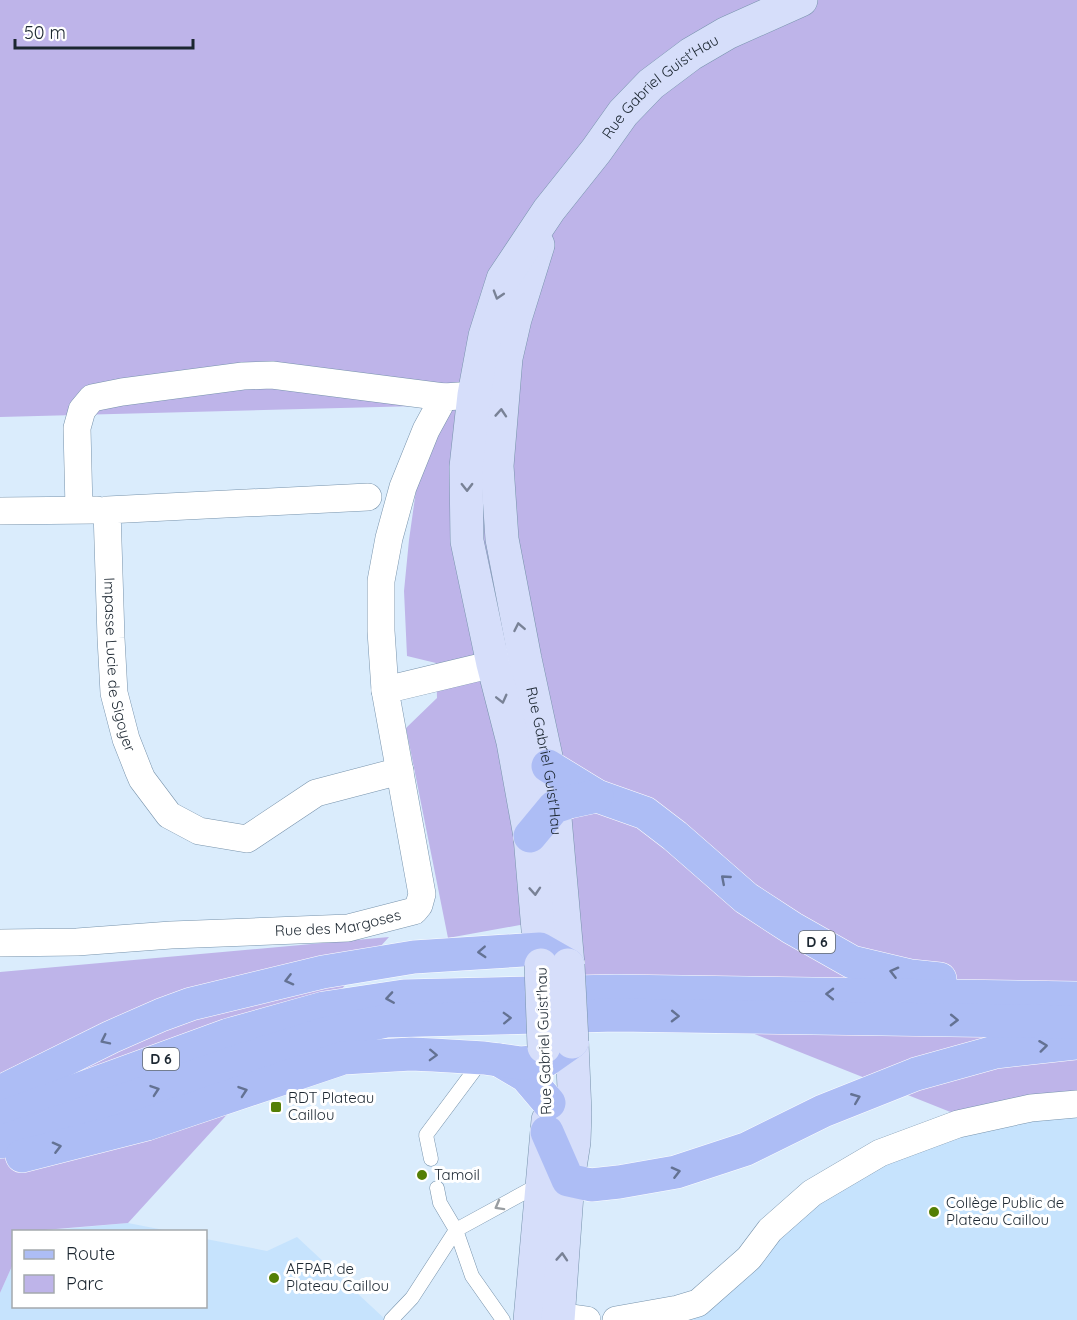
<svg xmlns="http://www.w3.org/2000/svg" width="1077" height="1320" font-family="Quicksand,sans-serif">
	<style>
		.built { fill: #c6e3fd }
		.green { fill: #beb4e9 }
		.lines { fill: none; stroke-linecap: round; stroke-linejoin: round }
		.lane-casing { stroke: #7793ac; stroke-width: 15 }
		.street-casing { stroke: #7793ac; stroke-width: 28 }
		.secondary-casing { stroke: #7793ac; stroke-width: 34 }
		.primary-casing { stroke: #fff; stroke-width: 34 }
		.lane { stroke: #fff; stroke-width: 14 }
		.street { stroke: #fff; stroke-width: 27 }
		.secondary { stroke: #d6defa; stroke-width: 33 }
		.primary { stroke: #adbdf5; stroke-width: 33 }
		.secondary-bridge-casing { stroke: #7793ac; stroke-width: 34; stroke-linecap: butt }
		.secondary-bridge { stroke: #d6defa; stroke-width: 33 }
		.oneway { stroke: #798296 }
		.oneway2 { stroke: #647293 }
		.oneway3 { stroke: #999ea2 }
		.poi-dot { fill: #547f05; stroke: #fff; stroke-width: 2 }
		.labels { text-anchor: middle; stroke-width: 6; stroke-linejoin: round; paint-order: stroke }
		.shield { fill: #fff; stroke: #60686f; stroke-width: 1.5 }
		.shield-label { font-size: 14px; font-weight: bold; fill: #1c2731 }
		.street-label { font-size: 15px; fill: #1c2731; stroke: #fff }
		.poi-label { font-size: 15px; fill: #1c2731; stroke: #fff; text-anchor: start }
	</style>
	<rect width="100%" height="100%" fill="#daecfc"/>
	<g class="built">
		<polygon points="1077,1104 1077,1320 616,1320 678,1309 880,1153"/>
		<polygon points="128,1223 169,1231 32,1232"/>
		<polygon points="297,1237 386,1320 0,1320 0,1293 13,1264 14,1306 206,1306 206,1239 267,1251"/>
	</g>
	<g class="green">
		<polygon points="0,0 1077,0 1077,1110 963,1117 742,1029 584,980 579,923 520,925 448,938 406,728 437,698 436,663 407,656 404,591 409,540 420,462 449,407 418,406 0,417"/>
		<polygon points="389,937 128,1223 32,1231 14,1232 13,1264 0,1293 0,972"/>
	</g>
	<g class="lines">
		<defs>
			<g id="lane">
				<polyline points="431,1159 426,1135 482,1060"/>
				<polyline points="437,1188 440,1203 456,1230 472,1276 503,1320"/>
				<polyline points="391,1320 412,1298 456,1230 540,1184"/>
			</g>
			<g id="street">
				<path id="s1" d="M368 497 107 510 111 638 114 693 126 739 139 772 142 779 169 815 199 831 247 839 316 793 400 771"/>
				<polyline points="79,509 77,428 82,410 92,398 122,392 243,376 272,375 444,397"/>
				<polyline points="0,511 97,510"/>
				<polyline points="385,690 381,631 381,581 389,538 403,487 426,430 444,397 459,396"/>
				<path id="s2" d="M0 943 77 942 171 935 348 928 414 911 419 905 422 894 385 690 493 664 512 661"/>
				<polyline points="558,1316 587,1320"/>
				<polyline points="616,1320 678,1309 698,1303 749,1258 770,1230 812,1193 880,1153 958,1124 1031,1108 1077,1104"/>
			</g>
			<g id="secondary">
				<path id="s3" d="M538 245 515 319 506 358 497 466 502 539 525 659 548 766 554 807 568 965"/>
				<path id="s4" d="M541 965 530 836 513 742 493 664 467 541 466 467 474 395 485 336 503 279 549 210 596 151 623 113 651 84 691 54 727 33 801 0"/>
				<polyline points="530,1320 548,1120"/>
				<polyline points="558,1320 568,1180 574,1142 575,1113 572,1042"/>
			</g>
			<g id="primary">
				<polyline points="548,766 597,796 645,813 675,836 746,898 792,928 852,962 911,976 940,979"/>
				<polyline points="530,836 554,807 569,802 597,796"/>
				<polyline points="499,1060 526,1076 549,1103"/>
				<polyline points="0,1092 111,1037 161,1015 191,1004 323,972 414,957 540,949 568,965"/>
				<polyline points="0,1118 228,1035 324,1008 404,996 616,991 1077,998"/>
				<polyline points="547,1132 568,1180 591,1185 619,1182 676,1172 746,1149 823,1111 916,1074 995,1052 1077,1043"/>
				<polyline points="0,1142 245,1059 324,1034 386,1021 617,1015 1077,1022"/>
				<polyline points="22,1156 147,1124 343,1058 411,1054 433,1055 484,1058 521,1063 545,1061 572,1042"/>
			</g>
		</defs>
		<use href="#lane" class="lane-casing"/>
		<use href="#street" class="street-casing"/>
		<use href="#secondary" class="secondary-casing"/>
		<use href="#primary" class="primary-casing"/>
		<use href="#lane" class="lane"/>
		<use href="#street" class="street"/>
		<use href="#secondary" class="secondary"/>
		<use href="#primary" class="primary"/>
		<defs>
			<g id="secondary-bridge">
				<polyline points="541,965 544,1047"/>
				<polyline points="568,965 572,1042"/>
			</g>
		</defs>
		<use href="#secondary-bridge" class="secondary-bridge-casing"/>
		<use href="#secondary-bridge" class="secondary-bridge"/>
	</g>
	<defs><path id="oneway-chevron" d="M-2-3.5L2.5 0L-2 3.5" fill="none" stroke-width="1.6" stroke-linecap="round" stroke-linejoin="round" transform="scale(1.5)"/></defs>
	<g class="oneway">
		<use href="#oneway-chevron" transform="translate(498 295) rotate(107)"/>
		<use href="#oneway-chevron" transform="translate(501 413) rotate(-86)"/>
		<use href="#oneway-chevron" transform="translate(467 487) rotate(89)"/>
		<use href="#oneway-chevron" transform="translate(519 627) rotate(-101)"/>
		<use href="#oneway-chevron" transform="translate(502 699) rotate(76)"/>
		<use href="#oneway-chevron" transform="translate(535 891) rotate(86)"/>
		<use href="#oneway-chevron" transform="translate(562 1257) rotate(-86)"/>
	</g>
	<g class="oneway2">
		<use href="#oneway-chevron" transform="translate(725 879) rotate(-139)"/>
		<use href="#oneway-chevron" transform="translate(482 952) rotate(177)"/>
		<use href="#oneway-chevron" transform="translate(894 972) rotate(-166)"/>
		<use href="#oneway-chevron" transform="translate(289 980) rotate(166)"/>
		<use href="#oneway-chevron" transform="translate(830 994) rotate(-179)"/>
		<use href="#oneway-chevron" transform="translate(390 998) rotate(171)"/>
		<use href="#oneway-chevron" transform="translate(675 1016) rotate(1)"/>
		<use href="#oneway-chevron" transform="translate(507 1018) rotate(-2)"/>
		<use href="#oneway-chevron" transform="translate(954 1020) rotate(1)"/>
		<use href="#oneway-chevron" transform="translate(105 1040) rotate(154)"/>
		<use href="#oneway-chevron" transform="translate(1043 1046) rotate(-7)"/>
		<use href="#oneway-chevron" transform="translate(433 1055) rotate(2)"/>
		<use href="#oneway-chevron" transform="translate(155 1090) rotate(-19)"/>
		<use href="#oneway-chevron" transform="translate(243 1091) rotate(-19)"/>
		<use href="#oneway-chevron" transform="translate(856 1098) rotate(-22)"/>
		<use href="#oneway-chevron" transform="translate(57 1147) rotate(-14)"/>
		<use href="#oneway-chevron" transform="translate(676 1172) rotate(-14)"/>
	</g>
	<use class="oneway3" href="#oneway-chevron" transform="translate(499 1206) rotate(151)"/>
	<g class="poi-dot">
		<rect x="270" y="1101" width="12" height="12" rx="3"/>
		<circle cx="422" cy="1175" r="6"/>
		<circle cx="934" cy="1212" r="6"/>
		<circle cx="274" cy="1278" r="6"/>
	</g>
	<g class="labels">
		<g class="shield">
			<rect x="799" y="931" width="36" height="22" rx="4.5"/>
			<rect x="143" y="1048" width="36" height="22" rx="4.5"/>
		</g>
		<g class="shield-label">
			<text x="817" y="947">D 6</text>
			<text x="161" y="1064">D 6</text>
		</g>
		<g class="street-label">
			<text dy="5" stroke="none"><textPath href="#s4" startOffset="948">Rue Gabriel Guist'Hau</textPath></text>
			<text dy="5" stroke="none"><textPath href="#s1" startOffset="417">Impasse Lucie de Sigoyer</textPath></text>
			<text dy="5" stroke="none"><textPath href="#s3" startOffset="525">Rue Gabriel Guist'Hau</textPath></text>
			<text dy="5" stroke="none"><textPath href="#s2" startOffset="339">Rue des Margoses</textPath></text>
			<text transform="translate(544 1041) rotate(-92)" y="5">Rue Gabriel Guist'hau</text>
		</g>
		<g class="poi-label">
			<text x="288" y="1103">RDT Plateau<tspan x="288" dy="17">Caillou</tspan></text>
			<text x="434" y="1180">Tamoil</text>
			<text x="946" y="1208">Collège Public de<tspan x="946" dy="17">Plateau Caillou</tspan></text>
			<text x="286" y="1274">AFPAR de<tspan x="286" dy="17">Plateau Caillou</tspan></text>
		</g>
	</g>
	<rect x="12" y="1230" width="195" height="78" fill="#ffffff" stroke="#a4a9ad" stroke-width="1.5"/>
	<rect x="24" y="1250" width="30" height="9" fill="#adbdf5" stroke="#a4a9ad" stroke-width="1.5"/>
	<text x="66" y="1260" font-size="18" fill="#1c2731">Route</text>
	<rect x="24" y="1275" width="30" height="18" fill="#beb4e9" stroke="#a4a9ad" stroke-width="1.5"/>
	<text x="66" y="1290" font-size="18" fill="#1c2731">Parc</text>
	<path d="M15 39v9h178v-9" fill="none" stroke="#1c2731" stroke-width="3"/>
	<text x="24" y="39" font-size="18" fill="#1c2731" stroke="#ffffff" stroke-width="4.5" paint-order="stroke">50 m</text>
</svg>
